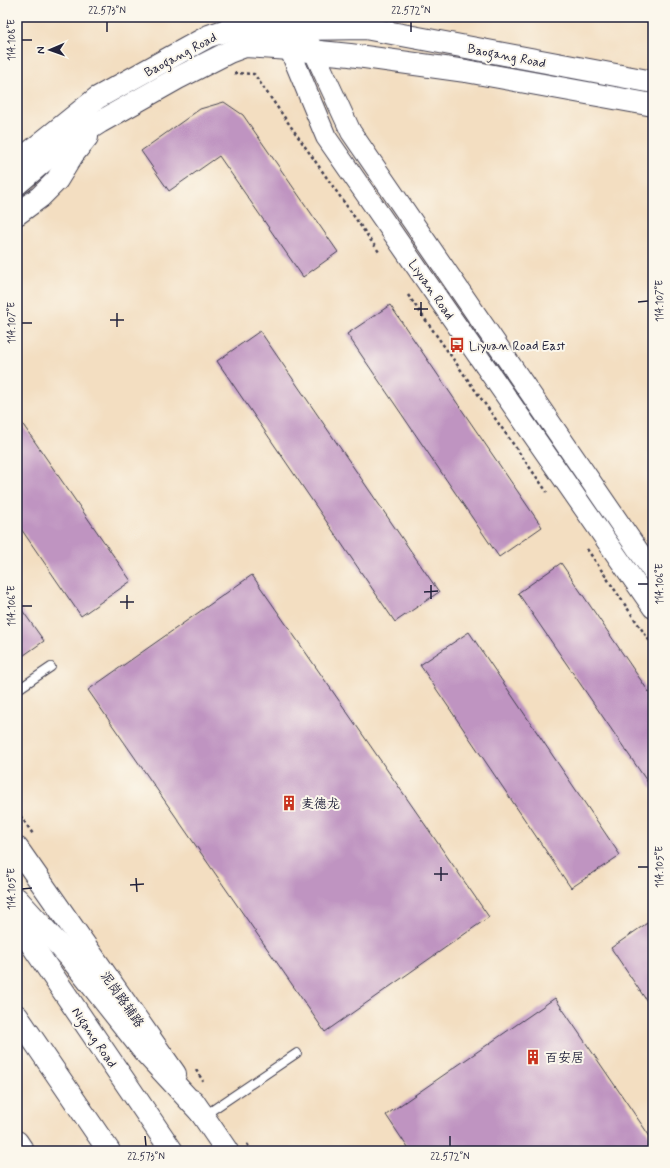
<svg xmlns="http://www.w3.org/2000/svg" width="670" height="1168" font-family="Mynerve,'LXGW WenKai TC',sans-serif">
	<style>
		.building { fill: #bf94c1 }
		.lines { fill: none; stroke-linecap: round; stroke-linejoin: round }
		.service-casing { stroke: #413e4f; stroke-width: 10 }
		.tertiary-casing { stroke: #413e4f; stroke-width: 22 }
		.secondary-casing { stroke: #413e4f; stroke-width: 24 }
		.primary-casing { stroke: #413e4f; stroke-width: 24 }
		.trunk-casing { stroke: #413e4f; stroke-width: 24 }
		.path { stroke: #413e4f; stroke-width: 2.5; stroke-dasharray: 3 3; stroke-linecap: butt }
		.service { stroke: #fff; stroke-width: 8 }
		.tertiary { stroke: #fff; stroke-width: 20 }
		.secondary { stroke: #fff; stroke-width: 22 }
		.primary { stroke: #fff; stroke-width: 22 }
		.trunk { stroke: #fff; stroke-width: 22 }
		.ticks { fill: none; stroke: #22223b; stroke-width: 1.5 }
		.labels { text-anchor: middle; stroke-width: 4; stroke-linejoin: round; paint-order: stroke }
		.street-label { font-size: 13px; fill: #22223b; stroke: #fbf7ec }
		.poi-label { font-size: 13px; fill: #22223b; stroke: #fbf7ec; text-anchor: start }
		.neatline { fill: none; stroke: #22223b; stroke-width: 1.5 }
		.ticks-label { font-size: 10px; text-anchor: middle; fill: #22223b }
	</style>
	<rect width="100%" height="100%" fill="#fbf7ec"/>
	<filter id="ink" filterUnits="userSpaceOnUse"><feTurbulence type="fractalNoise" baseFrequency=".025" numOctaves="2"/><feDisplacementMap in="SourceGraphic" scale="8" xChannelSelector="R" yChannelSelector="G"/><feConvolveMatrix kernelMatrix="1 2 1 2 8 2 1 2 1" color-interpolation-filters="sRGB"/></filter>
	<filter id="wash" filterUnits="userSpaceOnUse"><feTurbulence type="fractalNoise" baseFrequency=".012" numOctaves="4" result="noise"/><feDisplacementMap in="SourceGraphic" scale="16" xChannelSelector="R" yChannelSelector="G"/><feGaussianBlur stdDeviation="0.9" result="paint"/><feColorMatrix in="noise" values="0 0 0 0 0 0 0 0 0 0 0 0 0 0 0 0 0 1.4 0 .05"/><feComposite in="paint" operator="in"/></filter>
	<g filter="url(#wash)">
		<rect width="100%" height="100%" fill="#f3dec1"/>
		<g id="blocks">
			<g class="building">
				<polygon points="224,102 243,115 338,252 303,277 219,156 169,191 141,151 200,109"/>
				<polygon points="390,305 542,527 499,557 347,334"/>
				<polygon points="260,331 439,592 395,622 217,361"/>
				<polygon points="17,416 131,581 81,616 17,523"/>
				<polygon points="561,563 653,698 653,790 518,593"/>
				<polygon points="252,575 489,917 325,1032 88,690"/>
				<polygon points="17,603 44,641 17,660"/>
				<polygon points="469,632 620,855 571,888 420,665"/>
				<polygon points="653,919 653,1010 611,948"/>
				<polygon points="555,998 653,1141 653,1151 410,1151 386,1115"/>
			</g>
		</g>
	</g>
	<g filter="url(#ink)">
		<use href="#blocks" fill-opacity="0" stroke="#413e4f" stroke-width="1"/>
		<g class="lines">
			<defs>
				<g id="service">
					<polyline points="17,690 51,667"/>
					<polyline points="205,1115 297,1053"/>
				</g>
				<g id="tertiary">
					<polyline points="296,17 314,52 351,132 653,572"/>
					<polyline points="284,36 326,137 653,608"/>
				</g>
				<g id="secondary">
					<polyline points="17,161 30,152 97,98 209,36 239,26 302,29 365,28 653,82"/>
					<polyline points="17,184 58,149 100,122 178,78 229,52 245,46 290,49 350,55 466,71 653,105"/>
					<polyline points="17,214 40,197 57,180 73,154 87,137"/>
				</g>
				<g id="primary">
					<polyline points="17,848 175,1074"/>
					<polyline points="193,1101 227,1151"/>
					<polyline points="17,1142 23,1151"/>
				</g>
				<g id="trunk">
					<polyline points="17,899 68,955 143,1050 204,1116"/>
					<polyline points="17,923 172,1151"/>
					<polyline points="17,1016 109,1151"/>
				</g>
			</defs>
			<use href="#service" class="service-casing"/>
			<use href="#tertiary" class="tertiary-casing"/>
			<use href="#secondary" class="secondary-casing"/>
			<use href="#primary" class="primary-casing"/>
			<use href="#trunk" class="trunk-casing"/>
			<g class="path">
				<polyline points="234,73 254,74 379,252"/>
				<polyline points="408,295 547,492"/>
				<polyline points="587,549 653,646"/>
				<polyline points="17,811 33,834"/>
				<polyline points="196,1070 203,1081"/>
				<polyline points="247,1144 252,1151"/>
			</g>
			<use href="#service" class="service"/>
			<use href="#tertiary" class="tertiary"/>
			<use href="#secondary" class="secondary"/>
			<use href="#primary" class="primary"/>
			<use href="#trunk" class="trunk"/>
		</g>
	</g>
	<path class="ticks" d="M107 22V32M411 22V32M22 40H32M421 302V316M638 302 648 301M414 309H428M117 313V327M110 320H124M22 323H32M638 584H648M431 585V599M424 592 438 591M127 595V609M120 602H134M22 606H32M441 867V881M638 867H648M434 874H448M136 878 137 892M130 885 144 884M22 889 32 888M145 1136 146 1146M450 1136V1146"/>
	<defs>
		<symbol id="bus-bare" viewBox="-9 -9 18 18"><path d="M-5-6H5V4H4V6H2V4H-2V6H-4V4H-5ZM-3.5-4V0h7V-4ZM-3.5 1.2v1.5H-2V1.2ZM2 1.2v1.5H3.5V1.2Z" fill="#c8321e" stroke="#fbf7ec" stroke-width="2.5" paint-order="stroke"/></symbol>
		<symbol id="building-bare" viewBox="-9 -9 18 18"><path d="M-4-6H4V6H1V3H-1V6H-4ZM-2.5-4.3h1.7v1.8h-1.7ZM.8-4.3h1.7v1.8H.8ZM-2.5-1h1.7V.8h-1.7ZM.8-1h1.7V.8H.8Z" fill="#c8321e" stroke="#fbf7ec" stroke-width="2.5" paint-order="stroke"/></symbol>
	</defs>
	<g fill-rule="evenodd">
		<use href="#bus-bare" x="446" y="334" width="22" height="22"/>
		<use href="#building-bare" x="278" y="792" width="22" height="22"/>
		<use href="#building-bare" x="522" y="1046" width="22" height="22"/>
	</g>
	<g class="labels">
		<g class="street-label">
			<text transform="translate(180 54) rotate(-28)" y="5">Baogang Road</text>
			<text transform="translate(507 55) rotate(11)" y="5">Baogang Road</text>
			<text transform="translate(432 289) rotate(55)" y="5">Liyuan Road</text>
			<text transform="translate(123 999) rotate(55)" y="5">泥岗路辅路</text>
			<text transform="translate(95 1037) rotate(56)" y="5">Nigang Road</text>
		</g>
		<g class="poi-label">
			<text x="469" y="350">Liyuan Road East</text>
			<text x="301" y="808">麦德龙</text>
			<text x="545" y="1062">百安居</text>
		</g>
	</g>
	<rect width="670" height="1168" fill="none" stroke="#fbf7ec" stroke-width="44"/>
	<g transform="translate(50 50) rotate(268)" stroke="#fbf7ec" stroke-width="3" paint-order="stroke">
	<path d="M0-3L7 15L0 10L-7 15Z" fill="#22223b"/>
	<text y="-6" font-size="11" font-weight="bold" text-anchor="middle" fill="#22223b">N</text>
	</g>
	<rect x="22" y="22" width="626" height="1124" class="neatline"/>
	<g class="ticks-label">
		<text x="107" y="14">22.573°N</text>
		<text x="411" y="14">22.572°N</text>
		<text transform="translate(11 40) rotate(-90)" y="4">114.108°E</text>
		<text transform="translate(659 301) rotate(-90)" y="4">114.107°E</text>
		<text transform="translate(11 323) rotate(-90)" y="4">114.107°E</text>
		<text transform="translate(659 584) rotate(-90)" y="4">114.106°E</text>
		<text transform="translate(11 606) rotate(-90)" y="4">114.106°E</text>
		<text transform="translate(659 867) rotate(-90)" y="4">114.105°E</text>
		<text transform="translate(11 889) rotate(-90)" y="4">114.105°E</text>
		<text x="146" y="1160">22.573°N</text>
		<text x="450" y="1160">22.572°N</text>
	</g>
</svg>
